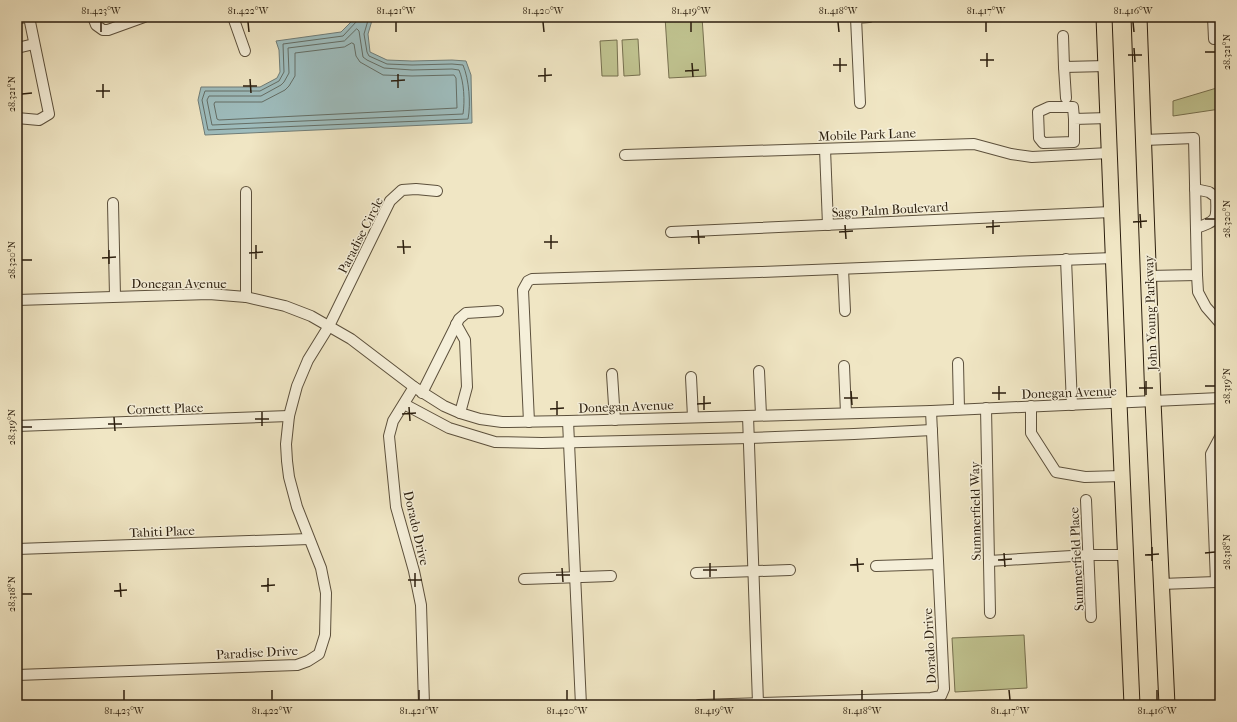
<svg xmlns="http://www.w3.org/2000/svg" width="1237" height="722" font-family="'IM FELL French Canon',serif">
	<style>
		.green { fill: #c0c390; stroke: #76704f }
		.water { fill: #9ebdbe; stroke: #707d78 }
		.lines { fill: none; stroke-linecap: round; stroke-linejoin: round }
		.shore { stroke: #646e66; stroke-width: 1 }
		.minor-casing { stroke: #5c503c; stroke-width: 12 }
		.highway-casing { stroke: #2b1e0e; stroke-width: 17 }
		.minor { stroke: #f5efd9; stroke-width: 10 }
		.highway { stroke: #f0e6c4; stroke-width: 15 }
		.ticks { fill: none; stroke: #2b1e0e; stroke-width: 1.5 }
		.labels { text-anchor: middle; stroke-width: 3; stroke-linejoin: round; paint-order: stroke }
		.street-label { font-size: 13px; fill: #2b1e0e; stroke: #f5efd9 }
		.neatline { fill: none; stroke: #2b1e0e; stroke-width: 1.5 }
		.ticks-label { font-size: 10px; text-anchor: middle; fill: #2b1e0e }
	</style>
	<rect width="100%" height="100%" fill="#f0e6c4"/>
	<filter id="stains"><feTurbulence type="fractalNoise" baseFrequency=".005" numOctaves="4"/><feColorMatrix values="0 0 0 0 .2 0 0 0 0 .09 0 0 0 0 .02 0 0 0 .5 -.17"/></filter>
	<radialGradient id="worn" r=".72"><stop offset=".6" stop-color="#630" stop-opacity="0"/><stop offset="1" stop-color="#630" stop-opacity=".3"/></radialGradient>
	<g class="green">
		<polygon points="665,17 702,17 706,76 669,78"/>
		<polygon points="638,39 640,75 624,76 622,40"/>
		<polygon points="617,40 618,76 602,76 600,41"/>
		<polygon points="1220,87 1220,109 1173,116 1173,101"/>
		<polygon points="1024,635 1027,688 955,692 952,638"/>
	</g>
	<polygon class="water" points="356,17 373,17 368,34 370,52 387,60 412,61 452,60 466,61 471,75 472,123 205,135 198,100 201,87 260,87 277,78 280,72 279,50 276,41 341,32"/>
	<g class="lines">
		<g class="shore">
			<path d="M358 17 357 21 343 36 283 44 284 72 279 81 260 91H205L202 100 208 130 468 119C471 104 469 79 463 65L452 64 412 65 387 64 369 56 367 52 364 34 369 17"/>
			<path d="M357 29 359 31 363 57 367 60 384 68 412 70 452 69 459 70C464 82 465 101 463 114L212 125 207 100 209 96H261L281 85 284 82 289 73 288 48 344 41Z"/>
			<polygon points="352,43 354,44 356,56 360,62 383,75 412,76 454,75 456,78 457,108 219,120 217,119 214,104 215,102 262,102 285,90 289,86 295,76 295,53 344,47"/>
		</g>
		<defs>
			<g id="minor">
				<polyline points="93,17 96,25 103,30 108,30 144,17"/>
				<polyline points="233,17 245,51"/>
				<polyline points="1213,17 1214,39"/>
				<polyline points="17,18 31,17"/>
				<polyline points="1063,36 1064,67 1106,66"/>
				<polyline points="17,48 34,44"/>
				<polyline points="1064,67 1066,98"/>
				<polyline points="860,103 856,18 869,17"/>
				<polyline points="17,118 39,120 49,114 29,17"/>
				<polyline points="1074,119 1074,142 1043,143 1039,138 1038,112 1049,107 1073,107 1074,119 1108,118"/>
				<polyline points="1144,140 1194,138 1197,275 1148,276"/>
				<polyline points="825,149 828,225"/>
				<polyline points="625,155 974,144 1011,154 1032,157 1109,153"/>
				<path d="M1195 189 1209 192 1216 197C1217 219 1218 221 1196 228"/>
				<polyline points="246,192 246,297"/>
				<polyline points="113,203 115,296"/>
				<polyline points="671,232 1111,212"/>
				<polyline points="1066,259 1072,405"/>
				<polyline points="843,269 845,311"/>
				<polyline points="1197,275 1198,292 1206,307 1220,323"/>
				<polyline points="17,300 209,294 246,297 285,306 311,316 351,339 414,387 444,406 460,413 480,419 502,422 568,421 931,411 1220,398"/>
				<polyline points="456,324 465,340 467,387 460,413"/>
				<polyline points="958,363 959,409"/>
				<polyline points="844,366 846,413"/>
				<polyline points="759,371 761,415"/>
				<polyline points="612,374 615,420"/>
				<polyline points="691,377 693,417"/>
				<polyline points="414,387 393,421 389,436 396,507 414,571 421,605 424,705"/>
				<polyline points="422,393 459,319 466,313 498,311"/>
				<polyline points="404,404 449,428 495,442 542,443 749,438 854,434 932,430"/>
				<polyline points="1031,406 1031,433 1056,472 1085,477 1122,476"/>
				<polyline points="986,408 990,613"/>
				<polyline points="748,416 758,703"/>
				<polyline points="568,421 581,705"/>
				<polyline points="529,422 523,290 528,281 532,279 759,272 1113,258"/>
				<polyline points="17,426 289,416"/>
				<polyline points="1086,500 1091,617"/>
				<polyline points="17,549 309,539"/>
				<polyline points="989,561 1089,555 1125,555"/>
				<polyline points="876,566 938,564"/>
				<polyline points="696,573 790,570"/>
				<polyline points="524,579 611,576"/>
				<polyline points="1161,584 1216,582 1211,454 1220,437"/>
				<polyline points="17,675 297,665 308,661 319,654 325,635 326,593 321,568 297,507 289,477 287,461 286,444 289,416 297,386 308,360 329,326 390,201 402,190 416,189 437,191"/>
				<polyline points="699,705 931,698 941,696 944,689 931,411"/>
			</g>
			<g id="highway">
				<polyline points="1104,17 1119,403 1132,705"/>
				<polyline points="1139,17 1153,401 1167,705"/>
			</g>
		</defs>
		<use href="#minor" class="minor-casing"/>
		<use href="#highway" class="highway-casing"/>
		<use href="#minor" class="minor"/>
		<use href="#highway" class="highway"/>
	</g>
	<path class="ticks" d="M101 22V32M248 22 249 32M396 22V32M543 22 544 32M691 22V32M838 22 839 32M986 22V32M1133 22 1134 32M1134 48 1135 62M1205 52H1215M987 53V67M1128 55H1142M840 58V72M980 60H994M692 63 693 77M833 65H847M545 68V82M685 71 699 70M398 74V88M538 76 552 75M250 79 251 93M391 81 405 80M103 84V98M243 86H257M96 91H110M22 94 32 93M1140 214 1141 228M1205 219H1215M993 220V234M1133 222 1147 221M845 225 846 239M986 227 1000 226M698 230 699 244M839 232 853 231M551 235V249M691 237H705M403 240 404 254M544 242H558M256 245V259M397 247H411M109 250V264M249 253 263 252M102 258 116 257M22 260H32M1146 381V395M999 386V400M1205 386H1215M1139 388H1153M851 391 852 405M992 393H1006M704 396V410M844 398H858M557 401V415M697 404 711 403M409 407 410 421M550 409 564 408M262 412V426M402 414 416 413M114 417 115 431M255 419H269M108 424H122M22 427H32M1152 547V561M1004 553 1005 567M1205 553 1215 552M1145 555 1159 554M857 558 858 572M998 560 1012 559M710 563V577M850 565 864 564M562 568 563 582M703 570H717M415 573V587M556 575H570M268 578V592M408 580H422M120 583 121 597M261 586 275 585M114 591 127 590M22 594H32M124 690V700M272 690V700M419 690V700M567 690V700M714 690V700M862 690V700M1009 690 1010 700M1157 690V700"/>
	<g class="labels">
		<g class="street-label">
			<text transform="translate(867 134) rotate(-2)" y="5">Mobile Park Lane</text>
			<text transform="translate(890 209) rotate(-3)" y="5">Sago Palm Boulevard</text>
			<text transform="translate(360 235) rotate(-63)" y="5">Paradise Circle</text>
			<text x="179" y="288">Donegan Avenue</text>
			<text transform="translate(1150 313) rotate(-92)" y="5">John Young Parkway</text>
			<text transform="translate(1069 392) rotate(-2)" y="5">Donegan Avenue</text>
			<text transform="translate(626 406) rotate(-2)" y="5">Donegan Avenue</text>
			<text transform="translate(165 408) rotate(-2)" y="5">Cornett Place</text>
			<text transform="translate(975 511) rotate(-91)" y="5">Summerfield Way</text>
			<text transform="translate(417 528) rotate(77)" y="5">Dorado Drive</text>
			<text transform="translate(162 531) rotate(-2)" y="5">Tahiti Place</text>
			<text transform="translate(1076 559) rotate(-93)" y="5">Summerfield Place</text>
			<text transform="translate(929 646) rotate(-93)" y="5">Dorado Drive</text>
			<text transform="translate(257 652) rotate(-3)" y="5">Paradise Drive</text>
		</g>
	</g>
	<rect width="1237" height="722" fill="none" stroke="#f0e6c4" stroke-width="44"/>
	<rect x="22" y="22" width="1193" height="678" class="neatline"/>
	<g class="ticks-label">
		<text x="101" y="14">81.423°W</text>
		<text x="248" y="14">81.422°W</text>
		<text x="396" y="14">81.421°W</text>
		<text x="543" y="14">81.420°W</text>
		<text x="691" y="14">81.419°W</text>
		<text x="838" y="14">81.418°W</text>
		<text x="986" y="14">81.417°W</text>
		<text x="1133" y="14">81.416°W</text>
		<text transform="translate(1226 52) rotate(-90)" y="4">28.321°N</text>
		<text transform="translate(11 94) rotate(-90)" y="4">28.321°N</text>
		<text transform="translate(1226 219) rotate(-90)" y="4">28.320°N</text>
		<text transform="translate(11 260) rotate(-90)" y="4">28.320°N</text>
		<text transform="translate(1226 386) rotate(-90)" y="4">28.319°N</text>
		<text transform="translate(11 427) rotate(-90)" y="4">28.319°N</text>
		<text transform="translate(1226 552) rotate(-90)" y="4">28.318°N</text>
		<text transform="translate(11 594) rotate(-90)" y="4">28.318°N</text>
		<text x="124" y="714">81.423°W</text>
		<text x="272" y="714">81.422°W</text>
		<text x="419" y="714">81.421°W</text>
		<text x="567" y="714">81.420°W</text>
		<text x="714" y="714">81.419°W</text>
		<text x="862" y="714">81.418°W</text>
		<text x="1010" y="714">81.417°W</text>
		<text x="1157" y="714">81.416°W</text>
	</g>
	<rect width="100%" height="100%" filter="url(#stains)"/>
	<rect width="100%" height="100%" fill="url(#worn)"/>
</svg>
